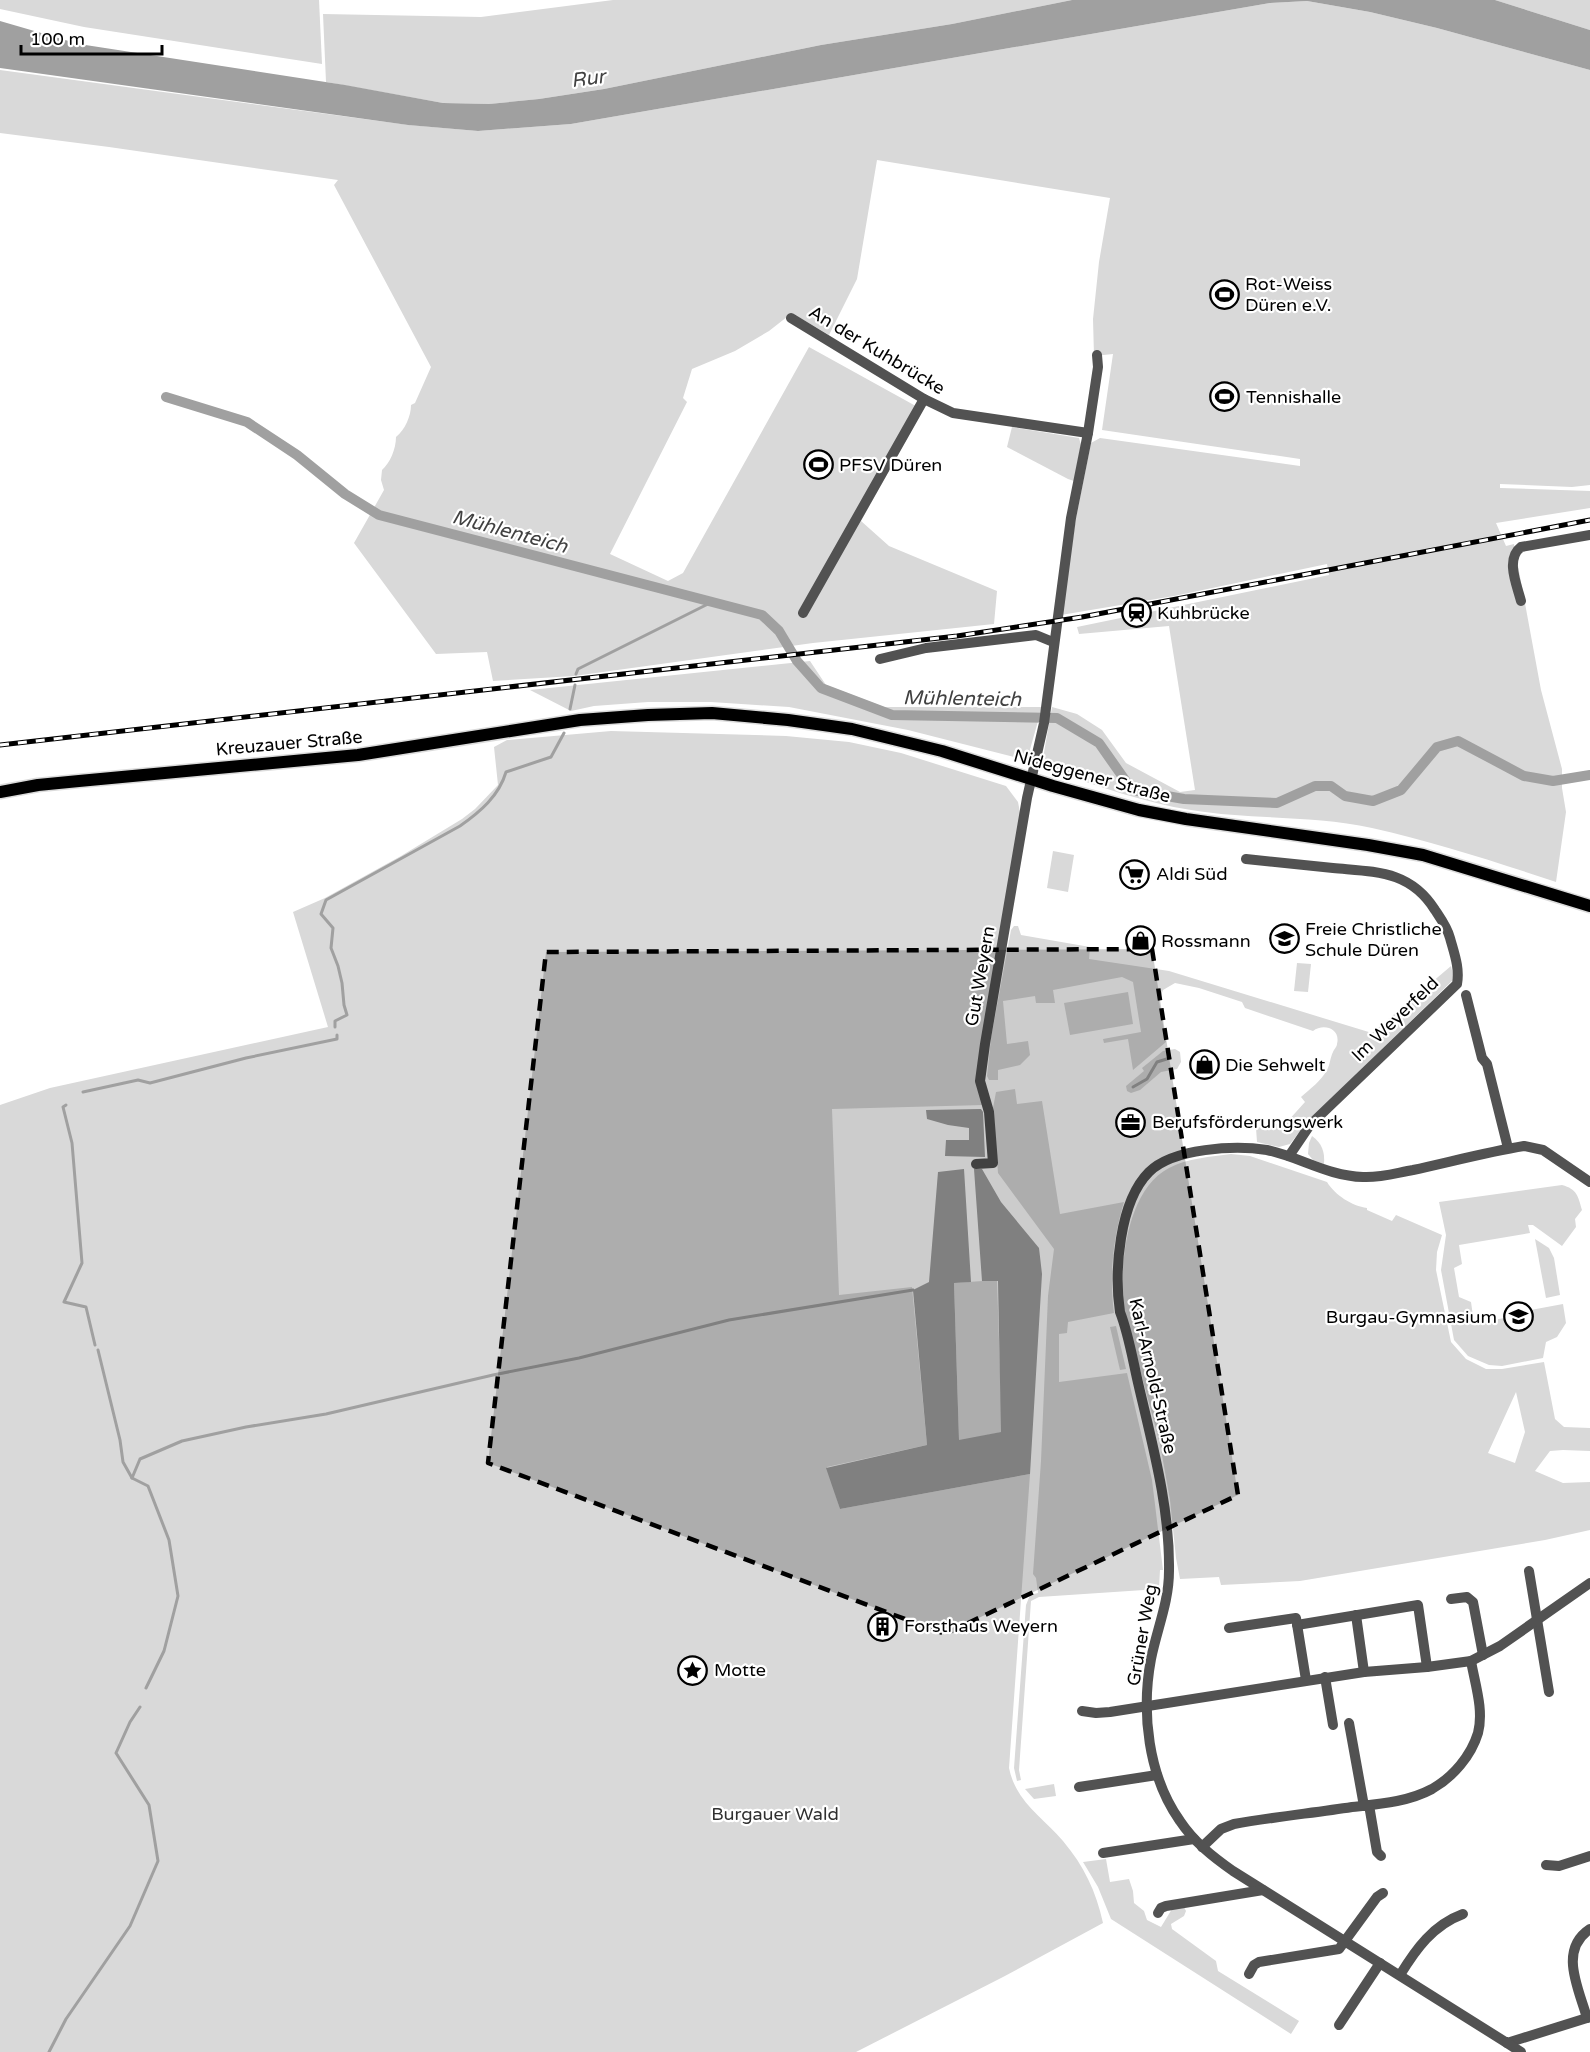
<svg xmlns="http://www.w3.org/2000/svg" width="1590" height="2052" font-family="'Varela Round',sans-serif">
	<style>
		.green { fill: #d9d9d9; fill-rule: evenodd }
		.water { fill: #a0a0a0 }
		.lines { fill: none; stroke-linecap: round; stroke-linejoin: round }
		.stream { stroke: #a0a0a0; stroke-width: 3 }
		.canal { stroke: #a0a0a0; stroke-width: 10 }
		.major-casing { stroke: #dbdbdb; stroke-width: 15 }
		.minor { stroke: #525252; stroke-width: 10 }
		.major { stroke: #000; stroke-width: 12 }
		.rail-casing { stroke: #000; stroke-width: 5 }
		.rail { stroke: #fff; stroke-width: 3; stroke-dasharray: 9; stroke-linecap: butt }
		.marked { fill: #000; fill-opacity: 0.2; stroke: #000; stroke-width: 4.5; stroke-dasharray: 12 8; stroke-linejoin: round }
		.labels { text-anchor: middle; stroke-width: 4.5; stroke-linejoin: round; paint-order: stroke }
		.poi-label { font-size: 18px; fill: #000; stroke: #fff; text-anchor: start }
		.street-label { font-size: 18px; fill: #000; stroke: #fff }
		.park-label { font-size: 18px; fill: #303030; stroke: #fff }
		.water-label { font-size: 20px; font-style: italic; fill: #414141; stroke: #fff }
	</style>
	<rect width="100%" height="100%" fill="#fff"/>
	<g class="green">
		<polygon points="0,0 319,0 322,64 84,27 0,9"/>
		<polygon points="613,0 1072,0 952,24 821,45 604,89 539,99 489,104 443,103 326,82 323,14 481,17"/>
		<polygon points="1495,0 1590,0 1590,30"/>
		<path d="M1307 1 1370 12 1437 28 1590 70V485L1572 487 1500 484V488L1590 491V508L1496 523 1506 546 1514 544 1541 690 1562 769V788L1566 812 1556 882C1496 862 1434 842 1372 828 1313 815 1251 820 1191 810 1145 803 1099 786 1055 772L1047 765 1043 758 1052 707 1077 714 1102 730 1126 763 1180 792 1195 790 1169 626 1079 634 1077 627 1329 575 1327 564 1174 596 1061 615 1076 518 1091 443 1100 438 1300 466V459L1102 430 1113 354 1094 356 1093 319 1099 262 1110 198 877 160 857 279 829 335 792 313 769 331 735 351 692 369 683 398 687 402 610 554 668 581 683 573 809 347 923 410 861 521 889 546 997 591 994 624 813 643 574 676 493 681 487 652 436 654 354 543 384 490 381 480 382 470C390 463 396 449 396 437 405 430 411 416 411 405L415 403 431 367 334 185 338 180 109 147 0 133V70L409 125 478 131 571 124 1270 3Z"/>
		<polygon points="1012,427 1079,438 1081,445 1074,481 1068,479 1007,447"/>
		<polygon points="810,661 826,685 884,707 1042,707 1029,753 1022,759 908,730 789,707 711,702 648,702 594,706 571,711 530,690"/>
		<path d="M611 731 786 736 849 742 901 753 1006 786 1018 802 1021 818 982 1037 984 1105 832 1109 839 1295 912 1287 927 1445 827 1467 840 1509 1030 1474 1009 1768C1016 1802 1042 1816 1063 1841 1084 1866 1096 1891 1103 1923L1003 1977 856 2052H0V1105L50 1088 328 1027 293 912 325 898 401 856 462 819 475 809 498 785 494 747 507 740Z"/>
		<polygon points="1053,851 1074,855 1068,892 1047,888"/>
		<path d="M1014 926H1018L1021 935 1090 947 1089 959 1169 971 1372 1033 1451 966 1454 979 1307 1122 1290 1144 1279 1147 1257 1142 1256 1128 1287 1122 1305 1102 1301 1097C1310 1089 1321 1081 1327 1070 1330 1065 1330 1058 1333 1052 1334 1049 1337 1047 1337 1044 1341 1028 1323 1023 1313 1031L1245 1008 1242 1002 1199 988 1175 983 1163 990 1159 1001 1166 1042 1133 1070 1128 1039 1104 1043 1103 1039 1141 1032 1133 982 1122 977 1053 990 1055 1003H1036L1035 996 1003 1001 1007 1044 1028 1041 1030 1055 1020 1065 998 1070V1080H989L987 1076 991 1038 1011 930Z"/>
		<polygon points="1297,963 1311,964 1308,992 1294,991"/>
		<polygon points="1128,992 1133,1024 1070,1035 1064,1003"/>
		<polygon points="1175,1049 1180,1052 1181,1062 1177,1069 1161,1072 1140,1090 1131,1093 1127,1091 1126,1086 1144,1071 1142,1068 1163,1051"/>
		<path d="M1015 1089 1017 1104 1042 1101 1060 1214 1124 1202C1113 1239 1109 1275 1114 1313L1068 1322 1067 1333 1059 1334V1382L1127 1373 1152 1480 1163 1570H1160L1159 1589 1039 1597 1031 1601 1019 1770 1021 1780 1017 1781 1014 1768 1026 1605 1030 1595 1038 1593 1036 1578 1033 1574 1041 1461 1048 1296 1054 1249 998 1173 993 1108 996 1092Z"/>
		<path d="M1312 1136C1322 1143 1325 1152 1324 1164L1313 1160 1308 1154 1309 1143Z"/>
		<path d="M1231 1154 1250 1156 1327 1182C1335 1195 1352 1206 1367 1208V1210L1392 1221 1396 1215 1442 1235 1437 1252 1436 1270 1451 1342 1466 1359 1486 1369H1502L1544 1362 1555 1419 1564 1427 1590 1428V1451L1563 1450 1550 1451 1535 1471 1563 1483 1590 1482V1530L1545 1540 1300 1581 1221 1585 1219 1577 1180 1579 1176 1558 1170 1500 1160 1444 1124 1310C1119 1267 1126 1190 1169 1168 1187 1158 1211 1157 1231 1154ZM1516 1392 1525 1432 1515 1463 1488 1453Z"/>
		<path d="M1562 1185C1577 1189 1578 1196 1582 1210L1575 1219 1576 1227 1562 1246 1533 1225H1528L1530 1233 1459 1245 1462 1264 1454 1268 1459 1297 1471 1302 1474 1323 1511 1317 1520 1312 1563 1304 1566 1323 1557 1337 1546 1342 1543 1358 1502 1366 1489 1365 1468 1356 1454 1340 1441 1270 1446 1235 1439 1202Z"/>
		<polygon points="1535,1239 1549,1248 1554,1258 1560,1295 1546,1298"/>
		<polygon points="997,1280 1002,1432 959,1441 954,1283"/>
		<polygon points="1116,1326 1126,1369 1120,1370 1110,1327"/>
		<polygon points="1054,1784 1056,1796 1034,1799 1025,1789"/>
		<polygon points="1106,1859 1110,1882 1129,1879 1133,1891 1134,1903 1144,1911 1147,1920 1161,1927 1172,1909 1184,1907 1186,1911 1184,1916 1171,1924 1172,1929 1216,1961 1218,1971 1299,2021 1291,2034 1111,1919 1098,1887 1083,1862"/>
	</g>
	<g class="water">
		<polygon points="1072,0 1495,0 1590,30 1590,70 1437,28 1370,12 1307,1 1270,3 571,124 478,131 408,125 0,68 0,21 79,44 345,85 443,103 489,104 539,99 604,89 821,45 952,24"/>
		<polygon points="981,1109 983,1112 985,1157 945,1156 946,1140 969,1140 969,1128 948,1125 927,1119 926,1110"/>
		<polygon points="964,1169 971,1282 954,1283 959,1440 1001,1432 998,1281 982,1281 974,1169 982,1169 1001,1202 1039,1248 1042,1274 1030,1474 840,1509 826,1468 927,1445 913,1290 929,1282 938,1172"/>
	</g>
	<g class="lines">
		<g class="stream">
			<polyline points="576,674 578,669 712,602"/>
			<polyline points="570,709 575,685"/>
			<path d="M335 1027V1021L347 1015 344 1005 342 983 338 966 331 948 333 928 321 914 326 900 460 826C480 812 499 796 506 772L551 757 564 733"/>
			<polyline points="1133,1087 1147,1079 1157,1062 1170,1058"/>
			<polyline points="83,1092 138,1080 150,1083 246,1058 337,1039 337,1035"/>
			<polyline points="66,1105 63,1107 72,1143 82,1263 64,1302 86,1307 95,1345"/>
			<polyline points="98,1350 120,1440 123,1462 132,1478 148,1486 169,1540 178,1596 164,1651 146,1688"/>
			<polyline points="132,1478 140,1459 182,1441 246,1427 326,1414 493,1375 579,1358 729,1320 913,1290"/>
			<polyline points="49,2052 66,2019 130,1926 158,1861 149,1805 116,1753 130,1722 140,1707"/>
		</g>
		<polyline class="canal" points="166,397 247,422 297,455 345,494 379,515 762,615 779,631 797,661 821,688 892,715 1057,718 1099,743 1132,790 1184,799 1277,803 1315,786 1331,786 1345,796 1373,801 1401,790 1437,747 1458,741 1524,776 1553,781 1590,775"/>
		<defs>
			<polyline id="major" points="0,792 38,785 79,781 358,755 580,720 648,715 712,713 788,720 852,729 942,751 1053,786 1139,810 1186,819 1368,845 1423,855 1590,906"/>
		</defs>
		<use href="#major" class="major-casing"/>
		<g class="minor">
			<polyline points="791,318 924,399 953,413 1088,433"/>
			<path d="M1521 601C1517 585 1505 559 1521 547L1590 535"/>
			<polyline points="803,613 924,399"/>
			<polyline points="880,659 926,648 1036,635 1053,642"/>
			<path d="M1246 859C1275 862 1304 865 1333 868 1375 872 1410 870 1435 910 1441 919 1447 927 1450 938 1454 953 1460 968 1457 984L1310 1125 1289 1156"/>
			<polyline points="1466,995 1482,1058 1487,1064 1508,1148"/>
			<polyline points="976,1164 993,1163 989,1112 980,1081 985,1044 1027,798 1044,723 1071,518 1088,433 1098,367 1097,355"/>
			<path d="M1590 1182 1543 1150 1524 1146C1487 1152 1450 1162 1413 1170 1396 1173 1380 1178 1363 1177 1328 1176 1300 1157 1267 1150 1235 1145 1173 1148 1149 1172 1119 1202 1114 1272 1120 1312 1129 1335 1133 1362 1139 1387 1153 1447 1170 1509 1169 1571 1169 1602 1157 1629 1151 1659 1141 1712 1148 1776 1180 1821 1194 1842 1213 1857 1233 1871L1507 2043 1590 2017"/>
			<polyline points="1529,1571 1549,1692"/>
			<polyline points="1451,1599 1467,1597 1473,1602 1483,1655"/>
			<polyline points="1356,1615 1364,1672"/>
			<polyline points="1297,1625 1418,1605 1427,1667"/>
			<polyline points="1229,1628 1296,1618 1306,1680"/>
			<polyline points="1325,1677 1333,1725"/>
			<polyline points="1082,1711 1096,1713 1110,1712 1364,1672 1427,1667 1471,1661 1500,1646 1590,1583"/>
			<polyline points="1349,1723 1364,1806"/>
			<polyline points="1079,1787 1157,1775"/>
			<polyline points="1369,1805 1377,1852 1381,1856"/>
			<path d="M1202 1847 1221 1829 1234 1824C1273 1817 1313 1813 1352 1807 1379 1804 1408 1802 1432 1789 1453 1777 1471 1756 1478 1733 1484 1710 1475 1684 1471 1661"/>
			<polyline points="1103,1853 1194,1839"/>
			<polyline points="1546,1865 1559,1866 1590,1856"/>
			<polyline points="1158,1913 1161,1908 1166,1906 1263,1890"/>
			<polyline points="1249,1974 1254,1965 1259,1962 1339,1949 1377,1897 1383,1893"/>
			<path d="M1400 1975C1416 1949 1433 1925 1463 1914"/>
			<path d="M1587 2018C1579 1989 1558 1950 1590 1929"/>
			<polyline points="1339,2025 1380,1963"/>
			<polyline points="1507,2043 1521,2052"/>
		</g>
		<use href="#major" class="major"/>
		<defs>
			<polyline id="rail" points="0,745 957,636 1082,617 1590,520"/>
		</defs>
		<use href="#rail" class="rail-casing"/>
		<use href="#rail" class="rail"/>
	</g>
	<path class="marked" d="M1152 949 1238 1495 945 1634 488 1463 546 952Z"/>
	<defs>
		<symbol id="stadium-ring" viewBox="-11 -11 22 22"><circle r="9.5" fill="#fff" stroke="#000" stroke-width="1.5"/><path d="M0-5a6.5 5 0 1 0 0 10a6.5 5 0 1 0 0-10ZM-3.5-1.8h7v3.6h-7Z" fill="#000"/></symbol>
		<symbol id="station-ring" viewBox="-11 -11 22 22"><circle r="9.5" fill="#fff" stroke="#000" stroke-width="1.5"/><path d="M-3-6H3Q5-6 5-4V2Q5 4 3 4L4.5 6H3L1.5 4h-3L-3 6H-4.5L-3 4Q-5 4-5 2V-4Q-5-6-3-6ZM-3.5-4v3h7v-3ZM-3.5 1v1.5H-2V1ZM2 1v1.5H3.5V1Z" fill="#000"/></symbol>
		<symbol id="supermarket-ring" viewBox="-11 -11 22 22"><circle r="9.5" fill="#fff" stroke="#000" stroke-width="1.5"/><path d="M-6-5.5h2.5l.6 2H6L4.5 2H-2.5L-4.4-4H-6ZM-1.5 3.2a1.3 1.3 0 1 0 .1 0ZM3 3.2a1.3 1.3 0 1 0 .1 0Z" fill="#000"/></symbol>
		<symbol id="school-ring" viewBox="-11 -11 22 22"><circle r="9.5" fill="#fff" stroke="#000" stroke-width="1.5"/><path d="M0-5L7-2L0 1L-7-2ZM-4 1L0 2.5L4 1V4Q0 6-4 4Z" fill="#000"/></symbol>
		<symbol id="shop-ring" viewBox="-11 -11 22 22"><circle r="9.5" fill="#fff" stroke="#000" stroke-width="1.5"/><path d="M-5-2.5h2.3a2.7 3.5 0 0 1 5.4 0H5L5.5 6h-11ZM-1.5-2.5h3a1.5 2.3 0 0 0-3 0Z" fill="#000"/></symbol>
		<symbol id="office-ring" viewBox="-11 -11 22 22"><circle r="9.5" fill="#fff" stroke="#000" stroke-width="1.5"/><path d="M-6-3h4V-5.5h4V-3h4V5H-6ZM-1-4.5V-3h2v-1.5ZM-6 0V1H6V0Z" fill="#000"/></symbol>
		<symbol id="building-ring" viewBox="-11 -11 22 22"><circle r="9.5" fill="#fff" stroke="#000" stroke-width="1.5"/><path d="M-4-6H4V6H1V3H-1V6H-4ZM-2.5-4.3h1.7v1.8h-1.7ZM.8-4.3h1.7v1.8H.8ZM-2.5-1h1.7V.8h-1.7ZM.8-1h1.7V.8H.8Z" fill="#000"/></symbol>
		<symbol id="sight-ring" viewBox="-11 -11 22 22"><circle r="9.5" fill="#fff" stroke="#000" stroke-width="1.5"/><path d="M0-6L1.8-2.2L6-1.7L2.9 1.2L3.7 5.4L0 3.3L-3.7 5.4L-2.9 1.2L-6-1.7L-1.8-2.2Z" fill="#000"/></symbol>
	</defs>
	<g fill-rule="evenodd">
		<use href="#stadium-ring" x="1208" y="278" width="33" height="33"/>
		<use href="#stadium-ring" x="1208" y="380" width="33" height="33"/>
		<use href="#stadium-ring" x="802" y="448" width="33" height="33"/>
		<use href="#station-ring" x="1120" y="596" width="33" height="33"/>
		<use href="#supermarket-ring" x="1118" y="858" width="33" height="33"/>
		<use href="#school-ring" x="1268" y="922" width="33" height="33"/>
		<use href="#shop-ring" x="1124" y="924" width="33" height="33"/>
		<use href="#shop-ring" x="1188" y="1048" width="33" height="33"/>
		<use href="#office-ring" x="1114" y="1106" width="33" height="33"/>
		<use href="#school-ring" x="1502" y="1300" width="33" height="33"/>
		<use href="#building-ring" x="866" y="1610" width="33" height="33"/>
		<use href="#sight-ring" x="676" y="1654" width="33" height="33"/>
	</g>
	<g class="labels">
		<g class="poi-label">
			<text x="1245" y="290">Rot-Weiss<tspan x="1245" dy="21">Düren e.V.</tspan></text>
			<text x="1246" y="403">Tennishalle</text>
			<text x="839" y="471">PFSV Düren</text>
			<text x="1157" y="619">Kuhbrücke</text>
			<text x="1156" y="880">Aldi Süd</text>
			<text x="1305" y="935">Freie Christliche<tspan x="1305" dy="21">Schule Düren</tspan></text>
			<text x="1161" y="947">Rossmann</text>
			<text x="1225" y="1071">Die Sehwelt</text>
			<text x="1152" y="1128">Berufsförderungswerk</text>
			<text x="1497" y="1323" text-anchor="end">Burgau-Gymnasium</text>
			<text x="904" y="1632">Forsthaus Weyern</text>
			<text x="714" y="1676">Motte</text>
		</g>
		<g class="street-label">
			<text transform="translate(877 350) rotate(31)" y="6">An der Kuhbrücke</text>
			<text transform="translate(289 743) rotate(-5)" y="6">Kreuzauer Straße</text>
			<text transform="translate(1092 776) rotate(15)" y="6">Nideggener Straße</text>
			<text transform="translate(980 976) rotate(-80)" y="6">Gut Weyern</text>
			<text transform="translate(1395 1019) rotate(-44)" y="6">Im Weyerfeld</text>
			<text transform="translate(1153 1376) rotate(77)" y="6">Karl-Arnold-Straße</text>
			<text transform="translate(1142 1635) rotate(-80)" y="6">Grüner Weg</text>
		</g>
		<g class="park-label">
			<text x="775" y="1820">Burgauer Wald</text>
		</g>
		<g class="water-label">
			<text transform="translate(588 78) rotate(-8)" y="7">Rur</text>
			<text transform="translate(510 531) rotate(15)" y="7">Mühlenteich</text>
			<text transform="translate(962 698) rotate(1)" y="7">Mühlenteich</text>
		</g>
	</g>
	<path d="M21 45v9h141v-9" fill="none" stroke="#000000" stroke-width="3"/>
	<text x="30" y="45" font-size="18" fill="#000000" stroke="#ffffff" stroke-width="4.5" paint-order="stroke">100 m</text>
</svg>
